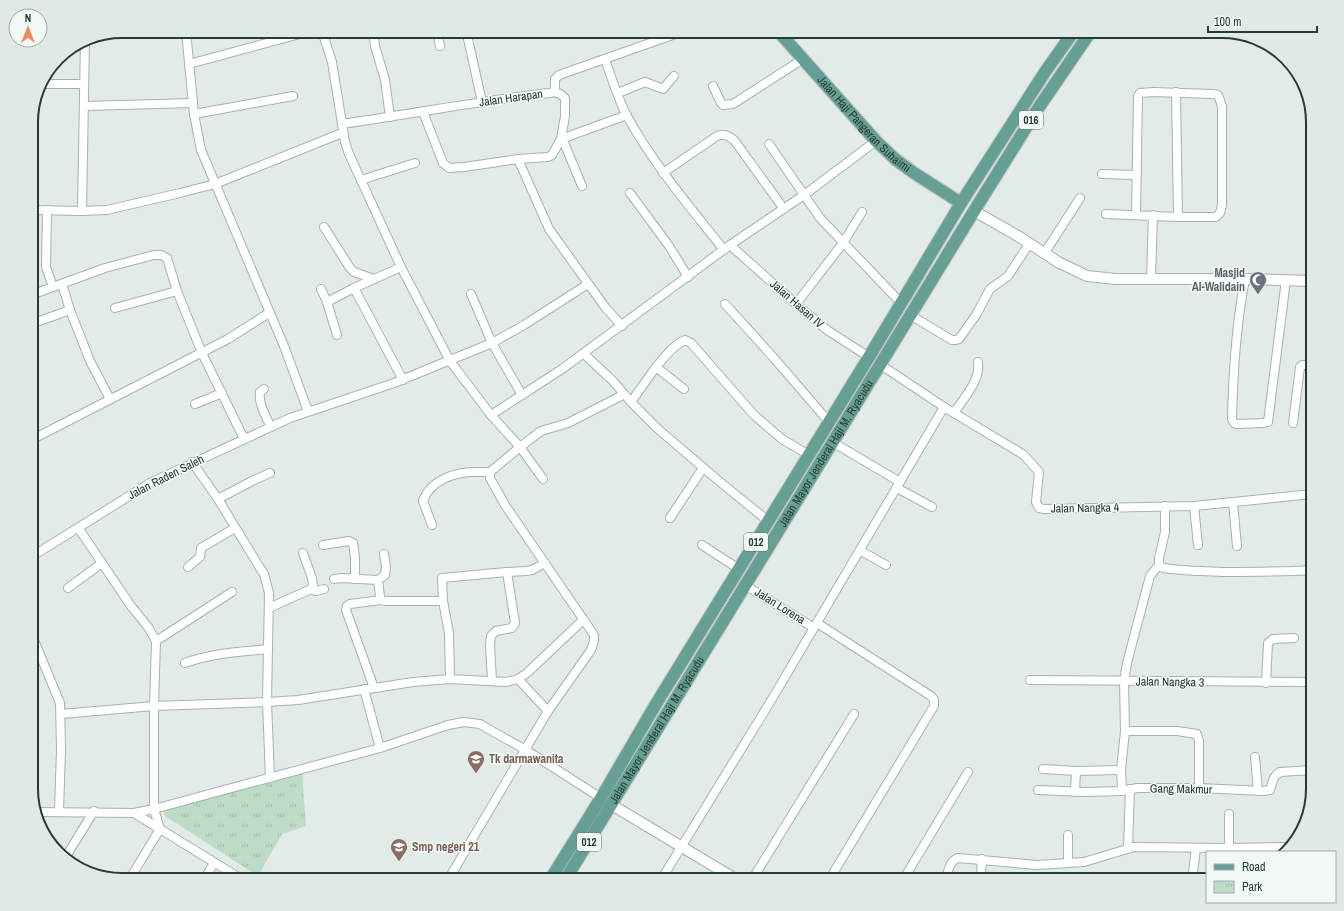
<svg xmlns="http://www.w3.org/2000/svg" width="1344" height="911" font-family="'Archivo Narrow',sans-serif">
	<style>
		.park { fill: url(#park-tufts) }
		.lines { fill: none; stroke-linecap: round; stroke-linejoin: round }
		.minor-casing { stroke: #a5b3af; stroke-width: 10 }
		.tertiary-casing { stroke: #a5b3af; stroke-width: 12 }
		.primary-casing { stroke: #c1c8c7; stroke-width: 14 }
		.minor { stroke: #fff; stroke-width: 8 }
		.tertiary { stroke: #fff; stroke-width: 10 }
		.primary { stroke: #689f94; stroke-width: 12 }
		.labels { text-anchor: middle; stroke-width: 3; stroke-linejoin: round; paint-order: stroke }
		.shield { fill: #f2f8f5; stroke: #61746f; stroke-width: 1 }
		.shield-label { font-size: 11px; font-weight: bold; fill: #233c36 }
		.street-label { font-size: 12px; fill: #233c36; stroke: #f2f8f5 }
		.worship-label { font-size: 12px; font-weight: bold; fill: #5b616d; stroke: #f2f8f5; text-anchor: end }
		.education-label { font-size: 12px; font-weight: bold; fill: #785e54; stroke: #f2f8f5; text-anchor: start }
		.rim { fill: none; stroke: #233c36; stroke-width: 2 }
	</style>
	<defs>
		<pattern id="park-tufts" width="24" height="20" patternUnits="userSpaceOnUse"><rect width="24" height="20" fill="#bcdcc6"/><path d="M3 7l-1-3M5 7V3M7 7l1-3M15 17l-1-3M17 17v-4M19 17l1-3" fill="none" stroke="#a1beab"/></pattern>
	</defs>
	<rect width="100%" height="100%" fill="#e2ebe8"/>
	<polygon class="park" points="302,771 306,826 282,834 258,876 165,816 164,812 167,808"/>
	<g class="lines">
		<defs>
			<g id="minor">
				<polyline points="186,31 194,114 201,150 284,346 308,411"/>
				<polyline points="322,31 332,62 345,142 349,154 401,267 450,361 491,415 520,447 543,479"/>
				<polyline points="373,31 375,46 385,80 390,117"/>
				<polyline points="437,31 440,46"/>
				<polyline points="472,31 469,32 468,39 482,102"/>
				<polyline points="116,32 132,31"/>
				<path d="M605 60C612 78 618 99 627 116 654 165 690 207 724 250"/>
				<polyline points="189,64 311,31"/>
				<polyline points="40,84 84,84"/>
				<polyline points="713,86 721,103 723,105 733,104 803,59"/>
				<polyline points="555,92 560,94 565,98 565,116 561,139 565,145 582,186"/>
				<polyline points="1176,92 1178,217"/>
				<polyline points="618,93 645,82 663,89 674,76"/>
				<polyline points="85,106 193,103"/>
				<polyline points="423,112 443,163 449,168 464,167 518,159"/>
				<polyline points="194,114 293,96"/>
				<path d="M342 124C411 114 479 101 549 93L555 92V79L559 75 684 31"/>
				<polyline points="769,144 820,218 901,303"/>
				<path d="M663 173 717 136C725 133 728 136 734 140L784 209"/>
				<polyline points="1102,174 1137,175"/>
				<polyline points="361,180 415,163"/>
				<polyline points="630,193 669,246 688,277"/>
				<polyline points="31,210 82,211 107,210 180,193 215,184 342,133"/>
				<polyline points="47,210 46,267 53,287"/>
				<polyline points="82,211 85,39"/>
				<polyline points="1106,214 1178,217 1216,217 1220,213 1222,205 1222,106 1218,95 1213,94 1153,92 1140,93 1138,96 1136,214"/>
				<polyline points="324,227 350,268 354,272 374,279"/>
				<polyline points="730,245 796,304 827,330 869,357"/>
				<polyline points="1044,254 1080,198"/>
				<polyline points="401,267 354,288 403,380"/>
				<polyline points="1151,279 1153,215"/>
				<path d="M1245 279C1236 325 1233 373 1232 419L1234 423 1236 424 1263 423 1268 422 1286 280"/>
				<polyline points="62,284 70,310"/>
				<polyline points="321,289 327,302 354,288"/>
				<polyline points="471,294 492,343 522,395"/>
				<polyline points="31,295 105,268 154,255 161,255 167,258 177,291 202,353 244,439"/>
				<polyline points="327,302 337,335"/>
				<polyline points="725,304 773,357 829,422"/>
				<polyline points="796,304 843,243 862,212"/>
				<polyline points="115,308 177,291"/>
				<polyline points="910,315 952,340 956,340 959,339 976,315 990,289 1008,276 1029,244"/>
				<polyline points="31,324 70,310 90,361 110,399"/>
				<polyline points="622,326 605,307 549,229 518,159 548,157 552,155 561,139 627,115"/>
				<polyline points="584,354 612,380 631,402"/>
				<polyline points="881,365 944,407 1024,455 1039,472 1036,502 1039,508 1044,509 1194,506 1313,494"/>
				<path d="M656 367C664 358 673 345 685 340L691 343 754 415 782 439 809 455"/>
				<path d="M264 389 260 392C258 403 266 417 271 427"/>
				<polyline points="684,389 656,367 631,402 658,429 719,481 768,521"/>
				<polyline points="195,404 222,393"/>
				<path d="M954 413C964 398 981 380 978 362"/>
				<polyline points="491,415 562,369 730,245 804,195 876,141"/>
				<polyline points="1293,423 1300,367 1302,365 1313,365"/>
				<polyline points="31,440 228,339 269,313"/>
				<polyline points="834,443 900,482"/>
				<polyline points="192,462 218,499 260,568 264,574 269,593 267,702 270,778"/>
				<polyline points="897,488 932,507"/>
				<polyline points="218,499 252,481 270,473"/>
				<polyline points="1233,503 1237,546"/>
				<path d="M1165 506V532L1159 558V565L1163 568C1183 571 1203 571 1222 572 1253 572 1283 572 1313 570"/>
				<polyline points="1194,506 1198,545"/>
				<polyline points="670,518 703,468"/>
				<path d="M432 525 423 501C430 480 457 471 477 472 482 472 485 472 490 472"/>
				<polyline points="79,529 131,606 148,627 156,641 154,706 154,809 160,829 129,880"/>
				<polyline points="323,545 349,541 353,543 355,557 355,579"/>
				<polyline points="702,545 739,569"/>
				<polyline points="861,551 886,565"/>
				<polyline points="303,553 312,578 313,585 311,589"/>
				<polyline points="31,557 150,483 290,418 394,383 492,343 524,325 588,284"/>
				<polyline points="188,567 200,557 201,548 235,528"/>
				<polyline points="334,579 341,578 378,580 380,597 381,600 385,601 443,601"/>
				<polyline points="378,580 385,575 386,567 384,554"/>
				<polyline points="745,585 814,628"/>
				<polyline points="68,588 102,563"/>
				<polyline points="269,608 311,589 316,591 324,589"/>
				<polyline points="817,623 931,696 934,700 934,706 829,880"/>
				<polyline points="31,633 60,703 61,750 59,811"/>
				<polyline points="156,641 232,592"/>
				<path d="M185 663C212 653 240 652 268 649"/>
				<polyline points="450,679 449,633 443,601 442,578 507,572 526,571 532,570 545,563"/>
				<polyline points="518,679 548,711"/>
				<polyline points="1030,680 1313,682"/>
				<polyline points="492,681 490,645 491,636 496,631 512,628 515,623 507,572"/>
				<polyline points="1266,683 1268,643 1273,639 1294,638"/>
				<polyline points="374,688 346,610 347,606 350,604 381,600"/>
				<polyline points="364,689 380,748"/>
				<polyline points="61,714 154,706 267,702 298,700 413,682 450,679 506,682 518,679 527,673 583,620"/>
				<polyline points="1125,731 1177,731 1197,734 1199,741 1199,788"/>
				<polyline points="1255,757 1258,791"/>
				<polyline points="1043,769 1076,771 1121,770"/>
				<path d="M1038 790 1085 792 1122 791 1137 788H1199L1263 791 1270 790C1273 782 1272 777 1280 772L1313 770"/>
				<polyline points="1122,791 1121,770 1125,731 1124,681 1127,663 1150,576 1159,565"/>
				<polyline points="1075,792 1076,771"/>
				<polyline points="36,812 134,813 154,809 380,748 448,725 464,722 480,724 490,730 526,750 601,798"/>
				<polyline points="134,813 243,880"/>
				<polyline points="1229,814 1229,848"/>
				<polyline points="1128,848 1130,789"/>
				<polyline points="65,858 94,811"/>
				<polyline points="1068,863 1068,835"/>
				<polyline points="981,875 982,859"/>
				<polyline points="204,880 214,863"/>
				<polyline points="448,880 548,711 591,650 594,641 594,635 505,505 490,478 490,472 520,447 541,431 568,423 619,397 623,394"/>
				<polyline points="661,880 772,699 944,407"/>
				<polyline points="752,880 854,714"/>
				<polyline points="903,880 968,772"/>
				<path d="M946 880C948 872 949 861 958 858L1037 865 1084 862 1134 847 1229 848 1290 847"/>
				<polyline points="1192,880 1196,848"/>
			</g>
			<g id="tertiary">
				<polyline points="974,211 1018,236 1058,262 1087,276 1116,279 1245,279 1313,281"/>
				<polyline points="612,805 737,880"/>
			</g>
			<g id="primary">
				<path id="s1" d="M778 31 876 141 895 159 914 173 961 203"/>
				<polyline points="550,880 601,798 656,704 869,357 961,203 1045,72 1074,31"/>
				<path id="s2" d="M565 880 974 211 1037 110 1091 31"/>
			</g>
		</defs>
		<use href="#minor" class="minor-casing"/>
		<use href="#tertiary" class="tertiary-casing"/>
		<use href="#primary" class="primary-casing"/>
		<use href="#minor" class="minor"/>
		<use href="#tertiary" class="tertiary"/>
		<use href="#primary" class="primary"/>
	</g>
	<defs>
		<symbol id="mosque-pin" viewBox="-11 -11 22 30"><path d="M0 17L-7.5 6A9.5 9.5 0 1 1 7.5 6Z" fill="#6b7280" stroke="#f2f8f5"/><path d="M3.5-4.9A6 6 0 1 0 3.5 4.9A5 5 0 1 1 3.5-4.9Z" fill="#fff"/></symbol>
		<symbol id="school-pin" viewBox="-11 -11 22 30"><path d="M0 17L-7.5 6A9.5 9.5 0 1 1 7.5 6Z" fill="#8d6e63" stroke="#f2f8f5"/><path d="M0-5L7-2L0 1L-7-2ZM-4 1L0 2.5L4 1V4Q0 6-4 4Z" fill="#fff"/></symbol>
	</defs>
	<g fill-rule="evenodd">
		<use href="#mosque-pin" x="1248" y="270" width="20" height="27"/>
		<use href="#school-pin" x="466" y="749" width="20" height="27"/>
		<use href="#school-pin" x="389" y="837" width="20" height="27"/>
	</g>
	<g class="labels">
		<g class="shield">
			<rect x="1019" y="111" width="24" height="18" rx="3"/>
			<rect x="744" y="533" width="24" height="18" rx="3"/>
			<rect x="577" y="833" width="24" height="18" rx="3"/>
		</g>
		<g class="shield-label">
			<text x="1031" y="124">016</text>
			<text x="756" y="546">012</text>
			<text x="589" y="846">012</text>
		</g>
		<g class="street-label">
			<text transform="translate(511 98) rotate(-8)" y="4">Jalan Harapan</text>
			<text dy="4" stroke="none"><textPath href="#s1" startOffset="127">Jalan Haji Pangeran Suhaimi</textPath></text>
			<text transform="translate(797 304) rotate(41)" y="4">Jalan Hasan IV</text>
			<text dy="4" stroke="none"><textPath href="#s2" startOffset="500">Jalan Mayor Jenderal Haji M. Ryacudu</textPath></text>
			<text transform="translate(166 477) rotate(-27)" y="4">Jalan Raden Saleh</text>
			<text transform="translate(1085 508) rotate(-1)" y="4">Jalan Nangka 4</text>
			<text transform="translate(780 606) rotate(32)" y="4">Jalan Lorena</text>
			<text transform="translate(1170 682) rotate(1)" y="4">Jalan Nangka 3</text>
			<text dy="4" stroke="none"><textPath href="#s2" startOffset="176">Jalan Mayor Jenderal Haji M. Ryacudu</textPath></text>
			<text transform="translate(1181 789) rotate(1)" y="4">Gang Makmur</text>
		</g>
		<g class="worship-label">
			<text x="1245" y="277">Masjid<tspan x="1245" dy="14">Al-Walidain</tspan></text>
		</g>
		<g class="education-label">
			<text x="489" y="763">Tk darmawanita</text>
			<text x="412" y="851">Smp negeri 21</text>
		</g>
	</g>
	<path d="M0 0H1344V911H0ZM122 38H1222A84 84 0 0 1 1306 122V789A84 84 0 0 1 1222 873H122A84 84 0 0 1 38 789V122A84 84 0 0 1 122 38Z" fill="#e1e9e6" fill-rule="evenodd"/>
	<path class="rim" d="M122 38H1222A84 84 0 0 1 1306 122V789A84 84 0 0 1 1222 873H122A84 84 0 0 1 38 789V122A84 84 0 0 1 122 38Z"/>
	<rect x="1206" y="851" width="130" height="52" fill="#f2f8f5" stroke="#9fada9"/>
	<rect x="1214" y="864" width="20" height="6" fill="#689f94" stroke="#9fada9"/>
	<text x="1242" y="871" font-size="12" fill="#233c36">Road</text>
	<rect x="1214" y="881" width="20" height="12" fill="url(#park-tufts)" stroke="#9fada9"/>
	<text x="1242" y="891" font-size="12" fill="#233c36">Park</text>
	<g transform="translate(28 28)"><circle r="19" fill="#f2f8f5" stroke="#9fada9"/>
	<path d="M0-3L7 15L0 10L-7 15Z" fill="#ec8a60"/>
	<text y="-6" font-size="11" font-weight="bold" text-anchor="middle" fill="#233c36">N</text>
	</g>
	<path d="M1208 26v6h109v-6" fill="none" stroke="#233c36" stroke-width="2"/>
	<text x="1214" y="26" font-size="12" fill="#233c36" stroke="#f2f8f5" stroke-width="3" paint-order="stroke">100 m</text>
</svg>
